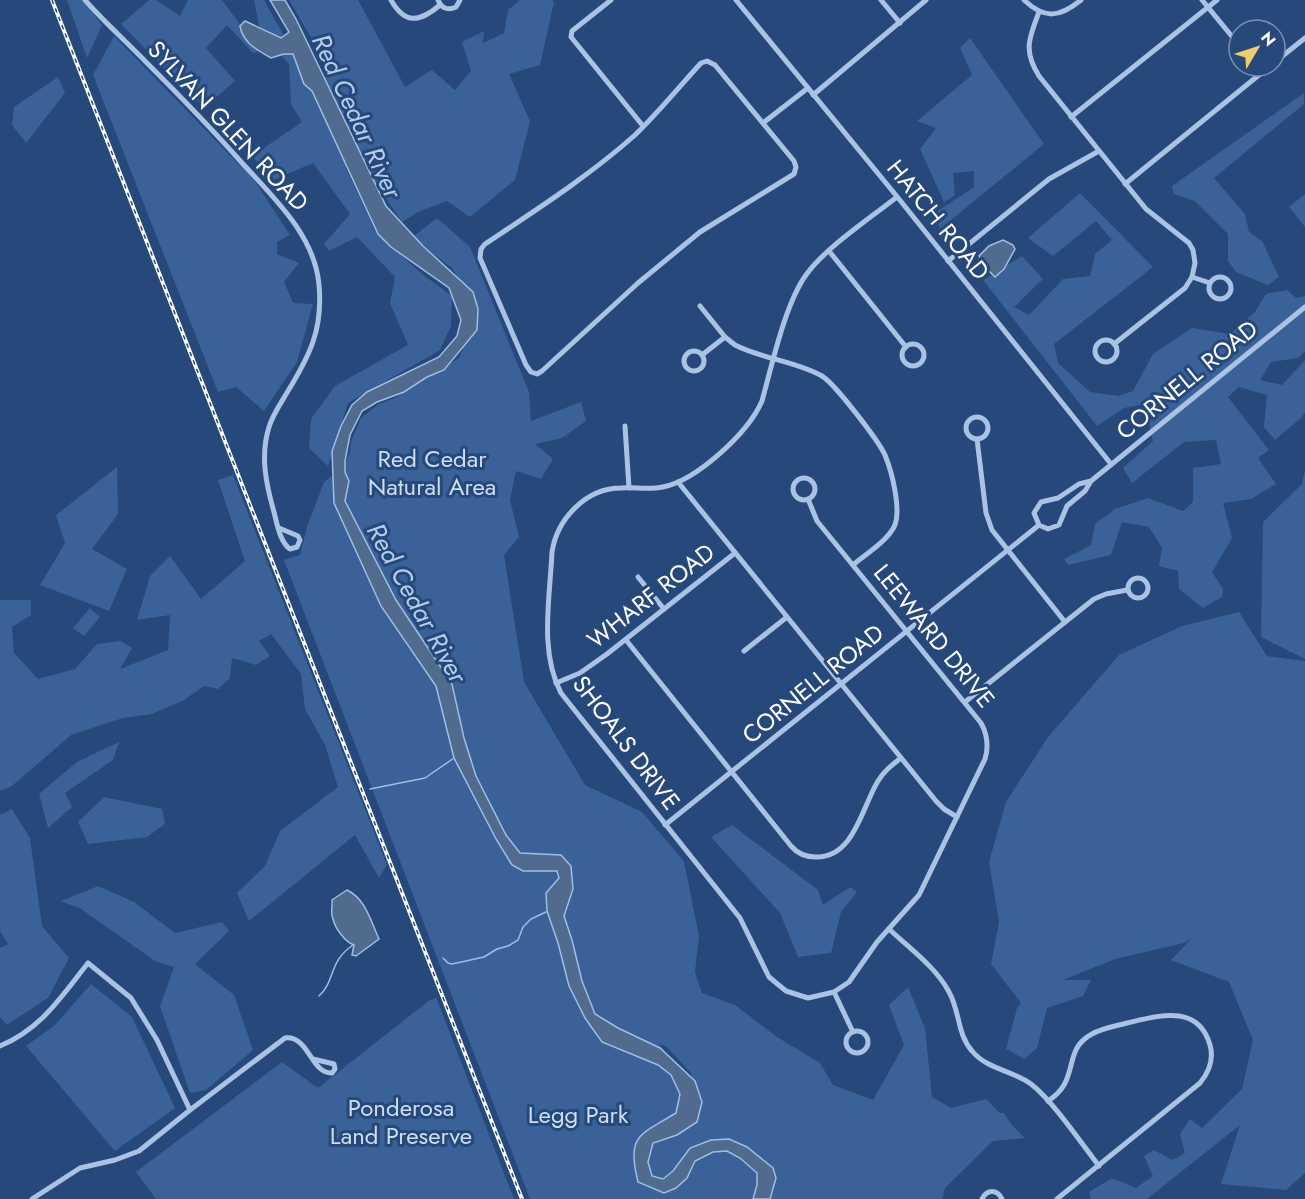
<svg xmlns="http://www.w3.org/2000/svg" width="1305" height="1199" font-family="Jost,sans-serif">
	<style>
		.green { fill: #3a6298; fill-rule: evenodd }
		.water { fill: #516b8f; stroke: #9fbde5; stroke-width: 1.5 }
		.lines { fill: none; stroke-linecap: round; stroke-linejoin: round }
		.stream { stroke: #9fbde5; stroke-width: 1.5 }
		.street { stroke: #aac2e4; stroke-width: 5 }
		.rail-casing { stroke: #fff; stroke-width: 4 }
		.rail { stroke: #26487b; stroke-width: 1.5; stroke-dasharray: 4.5; stroke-linecap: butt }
		.labels { text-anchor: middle; stroke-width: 6; stroke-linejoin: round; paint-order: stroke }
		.street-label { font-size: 24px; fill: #fff; stroke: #26487b }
		.park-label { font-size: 24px; fill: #cdddf3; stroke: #26487b }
		.water-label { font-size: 26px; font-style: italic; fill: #b5cdec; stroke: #26487b }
	</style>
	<rect width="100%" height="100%" fill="#26487b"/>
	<g class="green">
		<polygon points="67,0 82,0 102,25 87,58"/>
		<polygon points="149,0 156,0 180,16 188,0 222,0 260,51 253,53 227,25 206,48 235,81 204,108 121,24"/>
		<polygon points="254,0 264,0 319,99 328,66 289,0 358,0 405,87 432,70 455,90 471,71 462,42 484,31 483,43 504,33 508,10 520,0 552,0 554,2 540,65 509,74 530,121 515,180 470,217 447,201 418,212 402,222 370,175 345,166 376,233 422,274 452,296 451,326 440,350 348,403 328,466 309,448 311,419 335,386 408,345 390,303 395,277 357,237 329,251 324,244 350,214 313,163 274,180 252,156 302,122 291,104 289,64 260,31"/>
		<polygon points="114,36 254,180 290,235 277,242 277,254 299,263 284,282 293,303 313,304 297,362 264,411 236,387 218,392 93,75"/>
		<polygon points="970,38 1044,144 940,229 933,214 974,187 974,171 953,173 955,195 944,202 920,149 936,128 917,121 972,75 960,48"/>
		<polygon points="58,77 65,93 26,143 12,125 14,107"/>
		<polygon points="1304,93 1304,104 1214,178 1245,214 1249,232 1262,241 1279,277 1268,285 1236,272 1228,261 1228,234 1195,201 1174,194 1172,186"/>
		<polygon points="1080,193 1153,267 1054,344 1058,363 1090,392 1119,396 1133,391 1153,354 1192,328 1230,334 1255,312 1266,294 1287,290 1296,298 1305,296 1305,351 1298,358 1271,362 1260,380 1282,385 1305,360 1305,412 1302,417 1275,440 1264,427 1267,395 1239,387 1228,397 1269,450 1258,458 1276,484 1251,499 1223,503 1232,538 1212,572 1223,589 1222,597 1203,608 1179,589 1178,571 1159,566 1162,548 1149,527 1122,522 1111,555 1068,565 1064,559 1091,545 1095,524 1115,509 1148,498 1183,511 1193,502 1193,468 1221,464 1216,440 1184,442 1132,483 1123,468 1153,441 1144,404 1124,408 1097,426 983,280 1022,256 1043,279 1014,307 1029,315 1063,279 1090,276 1095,254 1112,240 1096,221 1053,256 1028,238"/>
		<polygon points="1305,194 1305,227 1289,207"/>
		<path d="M437 218 470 247 529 392 531 421 581 402 586 421 562 438 535 444 553 459 541 479 516 471 510 500 519 537 504 555 524 682 585 785 642 812 684 861 699 936 695 972 702 993 735 1005 777 1037 820 1063 833 1085 873 1100 904 1045 889 1005 908 987 925 1028 932 1097 951 1108 986 1099 1000 1113H1004L1011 1124 1025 1138 993 1141 945 1188 942 1199H530L284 560 300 555 307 527 324 482 344 466 350 452 351 442 361 418 379 404 395 398 459 358 478 311 452 268 432 253 414 236ZM659 1044 667 1047 691 1073 698 1099 685 1078Z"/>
		<polygon points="117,467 118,514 92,549 127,569 109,611 40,585 65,543 56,515"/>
		<polygon points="1305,470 1305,659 1261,637 1263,522 1302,484"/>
		<polygon points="233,475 387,865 379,878 355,835 249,921 237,893 265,866 280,831 338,787 325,745 305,709 301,674 271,634 259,641 270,656 256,665 232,658 230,678 218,689 204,686 184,700 152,714 123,718 71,735 12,786 0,791 0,600 31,600 31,615 12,627 14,653 38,679 75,669 97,644 121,641 132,648 120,669 168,650 170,615 137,620 150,576 170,556 201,599 245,561 218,480"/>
		<polygon points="90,608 100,617 84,636 73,628"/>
		<polygon points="1239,612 1267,656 1305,661 1305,1173 1286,1190 1221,1184 1240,1125 1147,1199 1091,1199 1089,1192 1112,1178 1136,1188 1153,1176 1144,1156 1154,1150 1172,1160 1185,1153 1180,1134 1190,1119 1202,1128 1242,1089 1253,1040 1229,982 1171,960 1191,939 1184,943 1115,959 1063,980 1091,980 1083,996 1047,1008 1037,1048 1024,1059 1006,1049 1017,1008 1021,1003 991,964 999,922 989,862 1006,802 1048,737 1119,655 1182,626"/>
		<polygon points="119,742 113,760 65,793 72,807 48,828 39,794 77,762"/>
		<polygon points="104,797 162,809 165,824 147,837 88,844 78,822"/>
		<polygon points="12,809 30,838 42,926 69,958 48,998 7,1025 0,1017 0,948 8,944 0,931 0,815"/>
		<polygon points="732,825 818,890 823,905 850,887 857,892 841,912 831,953 798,957 780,913 711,837"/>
		<polygon points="98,886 134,902 175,933 222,922 229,931 195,964 234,995 253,1050 206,1090 190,1093 160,1006 174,967 155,961 81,909 61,901"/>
		<polygon points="91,984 132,1017 175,1108 115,1151 26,1046 55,1025"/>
		<polygon points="436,997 514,1199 156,1199 136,1172 282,1062 318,1088 431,999 432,1000"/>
	</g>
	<g class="water">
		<path d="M270 0H285L296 19 386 206 423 246 473 292 478 309 477 330 444 370 427 377 404 392 377 402 362 411 350 435 345 461V472L349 481 345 501 396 600 452 684 464 738 476 776 506 835 520 853 561 855 571 866 573 889 564 916 572 940 582 981 595 1014 618 1028 660 1048 695 1081 702 1102 697 1122 677 1135 653 1143 648 1162 652 1176 663 1179 673 1171 690 1148 711 1140 729 1139 747 1147 773 1168 776 1178 770 1199H753L757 1185V1173L740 1158 727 1151 713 1152 695 1161 687 1178 676 1188 664 1193 638 1182C626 1135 640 1135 676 1113L680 1094 671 1075 658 1065 602 1042 585 1018 569 986 558 943 547 911 546 893 559 878 557 871H523L512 865 496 839 454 758 436 686 381 606 334 503 332 451 341 426 352 405 367 392 439 357 457 336 461 320 449 288 391 247 378 234 312 91 304 84 293 54H284L271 58C257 50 243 43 240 26L245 21 281 38 289 32Z"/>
		<polygon points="1003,240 1013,245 1015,249 1004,269 995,277 985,267 979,256 989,246"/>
		<path d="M347 890C366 899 371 922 379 939L356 956 352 955 354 945C345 942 335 928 333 919 330 912 333 907 332 900Z"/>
	</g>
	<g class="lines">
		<g class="stream">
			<polyline points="370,789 425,778 454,758"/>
			<polyline points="443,958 448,963 452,964 484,957 497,949 508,946 518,940 523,927 531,919 546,912"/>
			<path d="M319 996C336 980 328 962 353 945"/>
		</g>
		<g class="street">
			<path d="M85 0C104 22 126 41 146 62 179 95 212 129 243 164 274 198 315 236 319 285 323 329 310 355 288 391 281 403 273 414 269 427 260 456 266 484 274 512 277 524 280 542 290 549L297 547 300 540 298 536 279 528"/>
			<path d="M391 0C405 25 420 22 440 5"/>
			<path d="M438 0C441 8 448 11 456 7L460 0"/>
			<polyline points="611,0 572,31 571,37 643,126"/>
			<polyline points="736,0 899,199 1111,464"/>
			<polyline points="881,0 900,23"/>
			<path d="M1024 0C1045 20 1060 17 1081 0"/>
			<polyline points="1202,0 1239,45"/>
			<path d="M1039 12C1029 38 1023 51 1039 76L1146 209 1189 243 1193 250 1195 263 1192 277 1185 288 1114 344"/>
			<path d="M707 61 715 65 794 161 796 167 794 174 700 232 638 283 542 371 537 374 531 372 526 365 480 258 481 249 485 244C536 210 589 176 635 135 658 113 679 87 701 63Z"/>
			<polyline points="1275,62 1305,38"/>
			<polyline points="813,95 926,0"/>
			<polyline points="1071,117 1217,0"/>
			<polyline points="763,123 808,88"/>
			<polyline points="1125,184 1270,66"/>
			<polyline points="829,251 906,347"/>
			<polyline points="948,261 1049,179 1099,151"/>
			<circle cx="1220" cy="288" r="11"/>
			<polyline points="1192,277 1210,283"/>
			<path d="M700 306 725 337 735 345C762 359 796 361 822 376 835 384 878 440 885 455 892 472 902 511 894 527 886 542 866 554 853 565"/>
			<circle cx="1106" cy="351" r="11"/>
			<circle cx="913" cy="355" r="11"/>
			<circle cx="694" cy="361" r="10"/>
			<polyline points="702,355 725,337"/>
			<circle cx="977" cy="428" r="11"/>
			<polyline points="625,426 629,488"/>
			<polyline points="977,439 986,513 992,530 1065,622"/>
			<circle cx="804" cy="489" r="11"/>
			<polyline points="1091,481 1079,484 1058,498 1041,502 1034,513 1039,525 1048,529 1059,525 1067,506 1085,491 1091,481 1305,307"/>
			<polyline points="678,482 936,801 944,809 957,817"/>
			<path d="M808 499 817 521 981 723C987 734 989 746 985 759L919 895 877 942 849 982 834 992 808 998 786 991 769 977 740 918 561 693C539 651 550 598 552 552 557 519 586 488 621 488 635 487 649 490 663 487 697 480 748 433 762 401 772 365 785 304 806 275 824 249 870 218 897 197"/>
			<polyline points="638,577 664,609"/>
			<circle cx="1138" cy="588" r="10"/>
			<path d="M626 640 791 846C797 853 806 857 816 857 854 858 862 807 878 781 884 771 892 765 901 758"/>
			<polyline points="744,651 787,617"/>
			<polyline points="556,683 580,673 607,654 735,553"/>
			<polyline points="965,702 1094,599 1106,594 1127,590"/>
			<polyline points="665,825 1039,525"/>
			<path d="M889 929C909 948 936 967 949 992 960 1011 957 1034 972 1051 988 1070 1012 1070 1031 1084 1053 1101 1081 1143 1099 1166"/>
			<polyline points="834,992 853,1032"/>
			<circle cx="857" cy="1042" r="11"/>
			<path d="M0 1046C41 1029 61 997 88 963L131 998 157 1040 190 1110 139 1151 115 1160 80 1168 32 1199"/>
			<path d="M1048 1101C1054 1097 1060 1092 1064 1085 1075 1066 1068 1047 1092 1034 1102 1028 1116 1026 1127 1023 1158 1016 1198 1003 1210 1045 1214 1059 1209 1072 1200 1083L1057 1199"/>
			<path d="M190 1110 285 1038C309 1035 311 1074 332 1073L335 1069 334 1064 313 1059"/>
			<path d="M982 1199C987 1189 997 1189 1002 1199"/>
		</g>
		<defs>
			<polyline id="rail" points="52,0 522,1199"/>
		</defs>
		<use href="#rail" class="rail-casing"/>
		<use href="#rail" class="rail"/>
	</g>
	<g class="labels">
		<g class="street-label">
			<text transform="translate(228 126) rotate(47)" y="8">SYLVAN GLEN ROAD</text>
			<text transform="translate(938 220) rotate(51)" y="8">HATCH ROAD</text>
			<text transform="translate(1187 380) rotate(-39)" y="8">CORNELL ROAD</text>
			<text transform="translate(651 596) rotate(-38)" y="8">WHARF ROAD</text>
			<text transform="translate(934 636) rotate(51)" y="8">LEEWARD DRIVE</text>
			<text transform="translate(813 684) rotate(-39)" y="8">CORNELL ROAD</text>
			<text transform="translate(626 743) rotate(53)" y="8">SHOALS DRIVE</text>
		</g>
		<g class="park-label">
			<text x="432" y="467">Red Cedar<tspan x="432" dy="28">Natural Area</tspan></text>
			<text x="401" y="1116">Ponderosa<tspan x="401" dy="28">Land Preserve</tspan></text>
			<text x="578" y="1123">Legg Park</text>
		</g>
		<g class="water-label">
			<text transform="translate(357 116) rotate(65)" y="9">Red Cedar River</text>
			<text transform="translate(417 603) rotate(61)" y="9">Red Cedar River</text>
		</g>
	</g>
	<g transform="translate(1257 48) rotate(51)"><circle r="28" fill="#26487b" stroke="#7d91b0" stroke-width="1.5"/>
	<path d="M0-4.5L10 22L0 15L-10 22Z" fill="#edcd70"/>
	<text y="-9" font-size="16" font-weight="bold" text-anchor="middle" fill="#ffffff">N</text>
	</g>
</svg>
